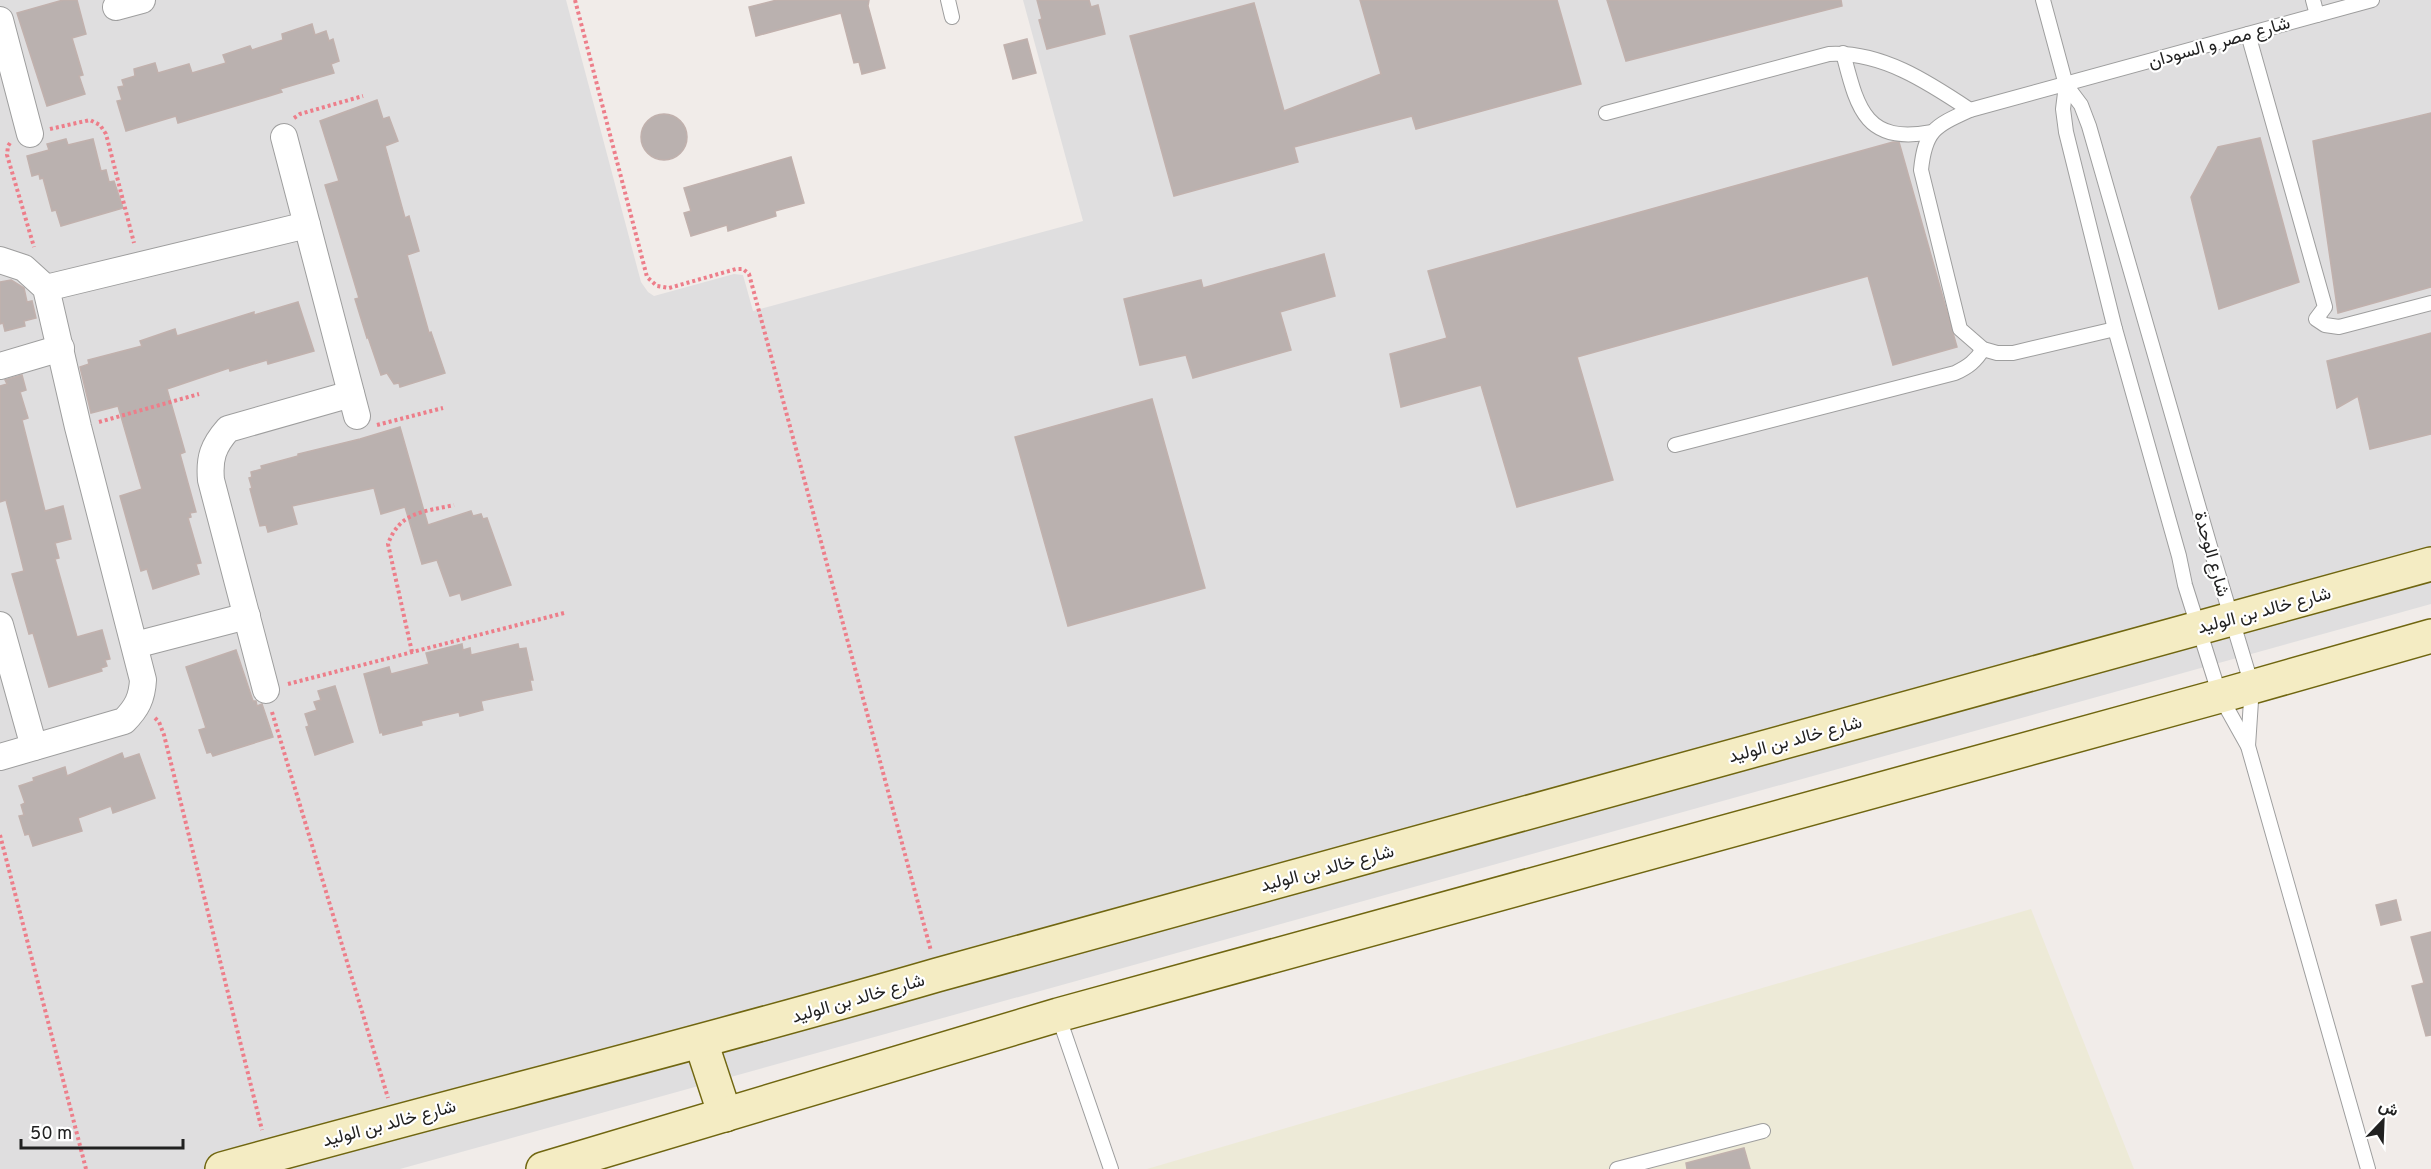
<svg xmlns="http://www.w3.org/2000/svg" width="2431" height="1169" font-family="Overpass,Vazirmatn,sans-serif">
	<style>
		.residential { fill: #dfdedf }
		.farmland { fill: #edead7 }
		.building { fill: #bab1af; stroke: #c1b1ad; stroke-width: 1.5 }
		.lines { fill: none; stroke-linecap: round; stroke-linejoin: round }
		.lane-casing { stroke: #9e9e9e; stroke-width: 16 }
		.street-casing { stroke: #9e9e9e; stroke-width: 28 }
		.secondary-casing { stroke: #706610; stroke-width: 36 }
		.path { stroke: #ed7e8a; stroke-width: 4; stroke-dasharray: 3 3; stroke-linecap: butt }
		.lane { stroke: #fff; stroke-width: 14 }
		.street { stroke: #fff; stroke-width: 26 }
		.secondary { stroke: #f4ecc3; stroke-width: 33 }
		.labels { text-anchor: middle; stroke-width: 4.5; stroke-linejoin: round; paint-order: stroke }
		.street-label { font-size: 18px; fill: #212121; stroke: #fff }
	</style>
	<rect width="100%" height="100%" fill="#f1ece9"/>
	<polygon class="residential" points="0,0 566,0 641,282 648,292 654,296 734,274 743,275 753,311 1083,221 1023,0 2431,0 2431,604 400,1169 0,1169"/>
	<polygon class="farmland" points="2031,909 2134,1169 1147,1169"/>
	<g class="building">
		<polygon points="63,0 77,0 86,34 72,38 83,75 79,76 85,94 47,106 17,13"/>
		<polygon points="777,0 869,0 868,6 885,68 862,74 859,62 854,63 841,13 756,36 749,7"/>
		<polygon points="1037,0 1089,0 1091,7 1098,5 1105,34 1047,49 1039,20 1042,19"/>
		<polygon points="1360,0 1557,0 1581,84 1416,129 1412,116 1294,147 1298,162 1174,196 1130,36 1254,3 1284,111 1381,74"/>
		<polygon points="1607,0 1841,0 1842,6 1626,61"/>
		<polygon points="312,24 315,35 326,31 329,41 333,39 339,61 331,64 334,73 280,89 282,92 266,97 178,123 176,116 126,131 117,101 122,100 118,87 124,86 122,80 135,76 134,69 155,63 158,73 189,64 192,73 226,63 223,55 250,46 252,50 283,40 282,34"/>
		<polygon points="1027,39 1036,73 1013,79 1004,45"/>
		<polygon points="377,100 383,119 389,117 398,141 385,146 405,218 409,216 419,251 407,255 429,333 431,332 445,373 400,387 399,383 394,384 387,373 381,375 368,337 367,338 355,299 359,298 325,185 339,181 320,121"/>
		<polygon points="2431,113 2431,287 2338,313 2313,141"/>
		<circle cx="664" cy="137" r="23"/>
		<polygon points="2260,138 2299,282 2219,309 2191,197 2218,147"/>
		<polygon points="66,139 68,145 93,139 101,171 106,170 109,182 114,181 123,208 61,226 56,210 52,211 43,178 40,179 39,174 32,176 27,156 49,150 47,144"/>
		<polygon points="1893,142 1899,142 1957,347 1893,365 1868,276 1577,357 1613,480 1517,507 1481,385 1401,407 1390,354 1447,338 1428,271"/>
		<polygon points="791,157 804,203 775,211 776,216 728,231 727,225 691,236 684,213 691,211 684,188"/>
		<polygon points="1324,254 1335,296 1280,312 1291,350 1193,378 1186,355 1140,365 1124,299 1201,280 1203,288"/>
		<polygon points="11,280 24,288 27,302 32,301 36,318 24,321 25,326 5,331 3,323 0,324 0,282"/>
		<polygon points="298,302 314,351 268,364 267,360 230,371 229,368 167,389 185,452 180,454 196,512 190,513 191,517 188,518 201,563 196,564 199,574 153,589 147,569 141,571 120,496 142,489 118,406 91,413 80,367 89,364 88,360 142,346 140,341 175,329 177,336 254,312 254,315"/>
		<polygon points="2431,333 2431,434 2370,449 2358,396 2337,408 2327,361"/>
		<polygon points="22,375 26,390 20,392 28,418 22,420 45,511 63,506 71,539 55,543 59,558 55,559 77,637 102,630 110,659 105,660 107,666 101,668 102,671 49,687 33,633 29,634 12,574 24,571 6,500 0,502 0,386 7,384 5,380"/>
		<polygon points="1152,399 1205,588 1068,626 1015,437"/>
		<polygon points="400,427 428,525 471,511 473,516 481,514 483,519 487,518 511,585 462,600 460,593 450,596 437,560 422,564 405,507 381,514 374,488 292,506 297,524 268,532 266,525 260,526 250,489 252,488 249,478 252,477 251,472 262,469 261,466 298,456 298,454 360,439"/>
		<polygon points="462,644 463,650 470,648 471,655 518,644 519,649 526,648 533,680 530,680 532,690 481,701 483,710 460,716 459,712 421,721 422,725 383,735 382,732 380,733 364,674 389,667 391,674 429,664 426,653"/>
		<polygon points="236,650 253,701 256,701 257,706 262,704 273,737 213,756 211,752 207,753 199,730 206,728 186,667"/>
		<polygon points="335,686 353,742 315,755 306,727 309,726 305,714 317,710 314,702 321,700 318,691"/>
		<polygon points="122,753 124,759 139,754 155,798 113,813 111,806 78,818 82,831 33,846 29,834 25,835 19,816 24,815 21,805 25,803 19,786 34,781 33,778 65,767 67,776"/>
		<polygon points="2396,900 2401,920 2381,925 2376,905"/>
		<polygon points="2431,932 2431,1035 2426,1036 2412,986 2424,983 2411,937"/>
		<polygon points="1744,1148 1750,1169 1687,1169 1686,1163"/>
	</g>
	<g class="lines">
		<defs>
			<g id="lane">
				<polyline points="948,0 952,17"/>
				<polyline points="2043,0 2066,85 2081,105 2089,126 2211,550 2252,686 2248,746"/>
				<polyline points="2313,0 2317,15"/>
				<polyline points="2248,34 2325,307 2316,319 2325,325 2339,327 2431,303"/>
				<path d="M1843 53C1857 106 1864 145 1931 132"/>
				<polyline points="2066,85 2063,109 2066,132 2115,329 2179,556 2185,585 2220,696 2248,746 2368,1169"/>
				<path d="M1606 113 1829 54C1881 51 1928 82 1970 110"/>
				<path d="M2115 329 2013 353H1997L1983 349 1960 329 1921 170C1925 130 1935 126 1970 110L2372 0"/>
				<path d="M1675 445 1955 373C1968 367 1976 361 1983 349"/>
				<polyline points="1058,1015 1111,1169"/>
				<polyline points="1617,1169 1763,1131"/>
			</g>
			<g id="street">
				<polyline points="116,7 142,0"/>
				<polyline points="0,20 30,134"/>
				<polyline points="284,137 357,416"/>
				<path d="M0 260 24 268 46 288 78 427 143 680C142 698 137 708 124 721L0 757"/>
				<polyline points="46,288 307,225"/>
				<polyline points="0,366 61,348"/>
				<polyline points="0,625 34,747"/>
				<polyline points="135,645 247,616"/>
				<path d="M266 690 211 480C209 458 213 446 228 429L351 394"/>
			</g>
			<g id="secondary">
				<polyline points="701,1042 725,1115"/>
				<path d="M222 1169C460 1103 700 1044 937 975L2431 564"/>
				<polyline points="543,1169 1058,1015 2220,696 2431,636"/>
			</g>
		</defs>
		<use href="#lane" class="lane-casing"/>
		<use href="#street" class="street-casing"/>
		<use href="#secondary" class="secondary-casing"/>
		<g class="path">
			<polyline points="575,0 647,277 657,286 669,288 736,269 743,269 749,274 931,951"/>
			<polyline points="294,118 300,114 363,96"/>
			<polyline points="50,129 90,120 100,125 106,134 134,243"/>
			<polyline points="10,143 8,146 7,155 34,247"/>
			<polyline points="99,422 199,394"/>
			<polyline points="377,425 443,408"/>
			<path d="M412 652 388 544C400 511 424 512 454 505"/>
			<polyline points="288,684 564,613"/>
			<polyline points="272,712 388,1098"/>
			<polyline points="155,718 159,722 164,735 262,1130"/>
			<polyline points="0,835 86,1169"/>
		</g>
		<use href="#lane" class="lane"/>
		<use href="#street" class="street"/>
		<use href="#secondary" class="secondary"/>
	</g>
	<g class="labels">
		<g class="street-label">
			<text transform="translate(2219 42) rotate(-16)" y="6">شارع مصر و السودان</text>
			<text transform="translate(2212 554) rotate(74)" y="6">شارع الوحدة</text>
			<text transform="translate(2264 610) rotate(-15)" y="6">شارع خالد بن الوليد</text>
			<text transform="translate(1795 739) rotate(-15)" y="6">شارع خالد بن الوليد</text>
			<text transform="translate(1327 868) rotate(-15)" y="6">شارع خالد بن الوليد</text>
			<text transform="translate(858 998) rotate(-16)" y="6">شارع خالد بن الوليد</text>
			<text transform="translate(389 1123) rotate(-15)" y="6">شارع خالد بن الوليد</text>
		</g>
	</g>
	<g transform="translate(2383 1121) rotate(23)" stroke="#ffffff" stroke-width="4.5" paint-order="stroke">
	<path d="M0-4.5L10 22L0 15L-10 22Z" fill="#212121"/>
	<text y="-9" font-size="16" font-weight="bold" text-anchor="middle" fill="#212121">ش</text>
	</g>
	<path d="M21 1139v9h162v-9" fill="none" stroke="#212121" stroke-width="3"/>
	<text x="30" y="1139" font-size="18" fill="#212121" stroke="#ffffff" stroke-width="4.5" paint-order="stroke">50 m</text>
</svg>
